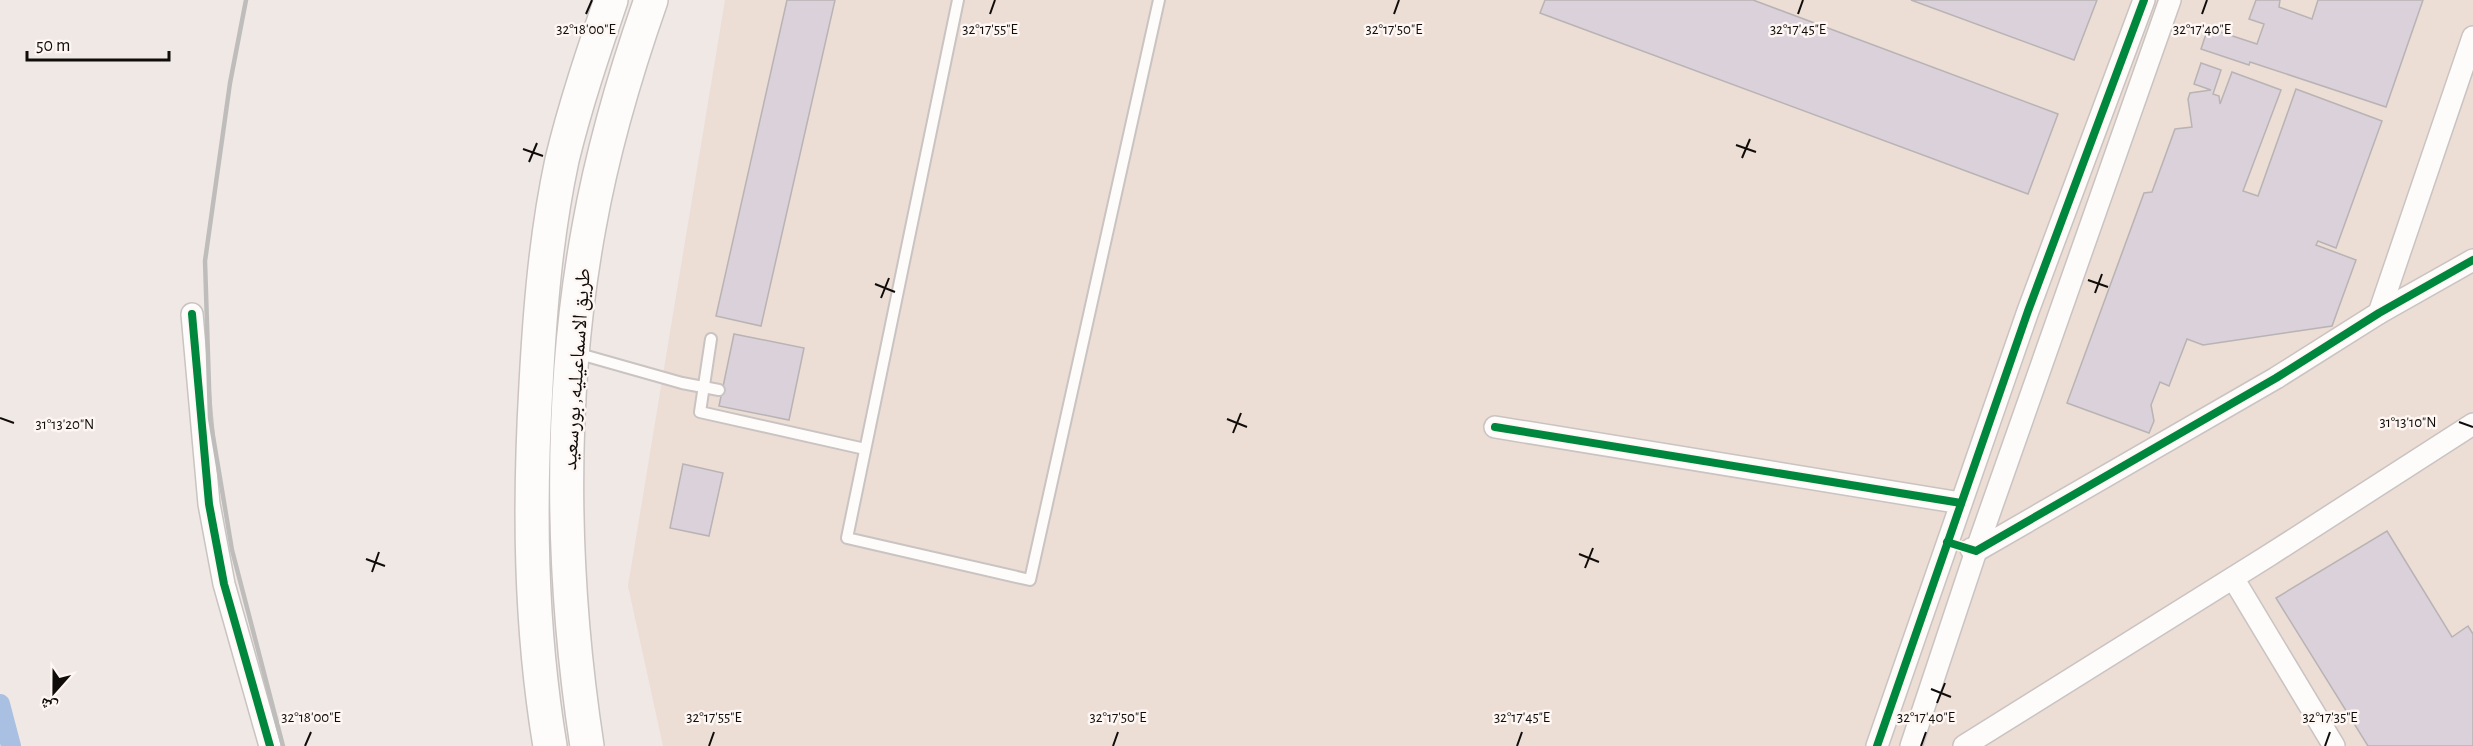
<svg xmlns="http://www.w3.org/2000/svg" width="2473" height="746" font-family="'Alegreya Sans','Noto Naskh Arabic',sans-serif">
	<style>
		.industrial { fill: #ecddd5 }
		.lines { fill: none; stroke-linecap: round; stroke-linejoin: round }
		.canal { stroke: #a9c0e2; stroke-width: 20 }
		.building { fill: #dbd1da; stroke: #b8b3b4; stroke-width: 1.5 }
		.lane-casing { stroke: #c9c3c1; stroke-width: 14 }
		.street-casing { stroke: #c9c3c1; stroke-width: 24 }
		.highway-casing { stroke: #c9c3c1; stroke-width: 36 }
		.lane { stroke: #fdfcfb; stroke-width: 10 }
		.street { stroke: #fdfcfb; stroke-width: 21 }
		.highway { stroke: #fdfcfb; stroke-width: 33 }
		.rail { stroke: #bfbdbc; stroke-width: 4.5 }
		.cycleway-casing { stroke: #fdf6f2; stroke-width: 11 }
		.cycleway { stroke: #00873e; stroke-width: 8 }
		.ticks { fill: none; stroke: #0f0c0a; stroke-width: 2 }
		.labels { text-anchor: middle; stroke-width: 5; stroke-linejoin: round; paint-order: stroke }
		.street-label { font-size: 21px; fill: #0f0c0a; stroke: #fdf6f2 }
		.ticks-label { font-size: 15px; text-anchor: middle; fill: #0f0c0a; stroke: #fdf6f2; stroke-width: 5; stroke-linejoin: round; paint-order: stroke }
	</style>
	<rect width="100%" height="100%" fill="#f0e8e5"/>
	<polygon class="industrial" points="725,0 2473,0 2473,746 663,746 628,586"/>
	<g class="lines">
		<polyline class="canal" points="0,704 11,746"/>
	</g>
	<g class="building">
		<polygon points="787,0 835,0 761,326 716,316"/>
		<polygon points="1545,0 1753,0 2058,114 2028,194 1540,13"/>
		<polygon points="1911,0 2097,0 2074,60"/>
		<polygon points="2256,0 2280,0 2279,7 2312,19 2318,0 2423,0 2386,107 2250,62 2249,65 2201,49 2208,28 2257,44 2264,24 2249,19"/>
		<polygon points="2201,63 2221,70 2213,94 2219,96 2220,104 2232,72 2281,90 2243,191 2258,196 2296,89 2382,121 2336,248 2318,241 2316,245 2356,260 2332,326 2203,345 2187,339 2169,386 2160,382 2151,405 2154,421 2149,433 2067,403 2144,193 2152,192 2175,129 2192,127 2188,99 2190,93 2211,90 2194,84"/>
		<polygon points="734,334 804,348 789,420 719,406"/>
		<polygon points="683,464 723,473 709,536 670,528"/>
		<polygon points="2387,531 2452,637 2468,626 2473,634 2473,746 2368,746 2276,598"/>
	</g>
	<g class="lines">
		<defs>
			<g id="lane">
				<polyline points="958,0 847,538 1030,580 1159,0"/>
				<polyline points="711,339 700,412 865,449"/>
				<polyline points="576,353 682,383 719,390"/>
			</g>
			<g id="street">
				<polyline points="2379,313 2473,37"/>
				<polyline points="192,314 209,504 224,584 270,746"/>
				<polyline points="1495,427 1961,503"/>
				<polyline points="1971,549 1976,551 2276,378 2379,313 2473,260"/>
				<polyline points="2233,578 2334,746"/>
				<polyline points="1877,746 2028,311 2144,0"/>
				<polyline points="1911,746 1976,551 2170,0"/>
				<polyline points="1964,746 2268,556 2473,424"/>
			</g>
			<g id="highway">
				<path d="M550 746C530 626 529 506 536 385 540 309 546 235 562 160 575 106 593 53 611 0"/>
				<path d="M587 746C561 576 558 396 589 227 603 149 625 74 651 0"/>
			</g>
		</defs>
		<use href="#lane" class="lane-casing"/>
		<use href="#street" class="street-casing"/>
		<use href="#highway" class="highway-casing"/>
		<use href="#lane" class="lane"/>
		<use href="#street" class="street"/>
		<use href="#highway" class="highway"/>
		<polyline class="rail" points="246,0 230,83 205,261 210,418 232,550 283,746"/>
		<defs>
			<g id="cycleway">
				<polyline points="192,314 209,504 224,584 270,746"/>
				<polyline points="1495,427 1961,503"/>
				<polyline points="1947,542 1976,551 2276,378 2379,313 2473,260"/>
				<polyline points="1877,746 2028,311 2144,0"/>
			</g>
		</defs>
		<use href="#cycleway" class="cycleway-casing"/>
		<use href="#cycleway" class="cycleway"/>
	</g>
	<path class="ticks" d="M586 14 592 0M990 14 995 0M1394 14 1399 0M1798 14 1803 0M2202 14 2207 0M1736 145 1756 152M523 149 543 156M1742 158 1750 139M529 162 537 143M2088 280 2108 287M875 284 895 292M2095 293 2102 274M881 298 889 278M0 418 14 423M1227 419 1247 427M2459 422 2473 427M1233 433 1241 413M1579 554 1599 562M366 559 385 566M1585 568 1593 548M372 572 379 552M1931 689 1951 697M1937 703 1945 683M305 746 311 732M709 746 714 732M1113 746 1118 732M1517 746 1522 732M1921 746 1926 732M2325 746 2330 732"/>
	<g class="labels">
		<g class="street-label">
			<text transform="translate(576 369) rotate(-86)" y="7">طريق الاسماعيليه, بورسعيد</text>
		</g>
	</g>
	<g class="ticks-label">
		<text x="586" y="34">32°18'00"E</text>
		<text x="990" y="34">32°17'55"E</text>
		<text x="1394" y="34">32°17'50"E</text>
		<text x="1798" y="34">32°17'45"E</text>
		<text x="2202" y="34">32°17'40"E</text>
		<text x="2408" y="427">31°13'10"N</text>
		<text x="65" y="429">31°13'20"N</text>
		<text x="311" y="722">32°18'00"E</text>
		<text x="714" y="722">32°17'55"E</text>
		<text x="1118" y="722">32°17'50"E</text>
		<text x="1522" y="722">32°17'45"E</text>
		<text x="1926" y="722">32°17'40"E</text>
		<text x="2330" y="722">32°17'35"E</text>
	</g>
	<g transform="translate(54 692) rotate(201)" stroke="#fdf6f2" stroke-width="4.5" paint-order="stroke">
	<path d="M0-4.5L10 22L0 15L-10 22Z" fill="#0f0c0a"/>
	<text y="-9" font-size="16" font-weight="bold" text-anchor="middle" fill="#0f0c0a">ش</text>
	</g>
	<path d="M27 51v9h142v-9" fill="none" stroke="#0f0c0a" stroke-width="3"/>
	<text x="36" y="51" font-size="18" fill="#0f0c0a" stroke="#fdf6f2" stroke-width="4.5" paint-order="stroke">50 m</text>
</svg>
